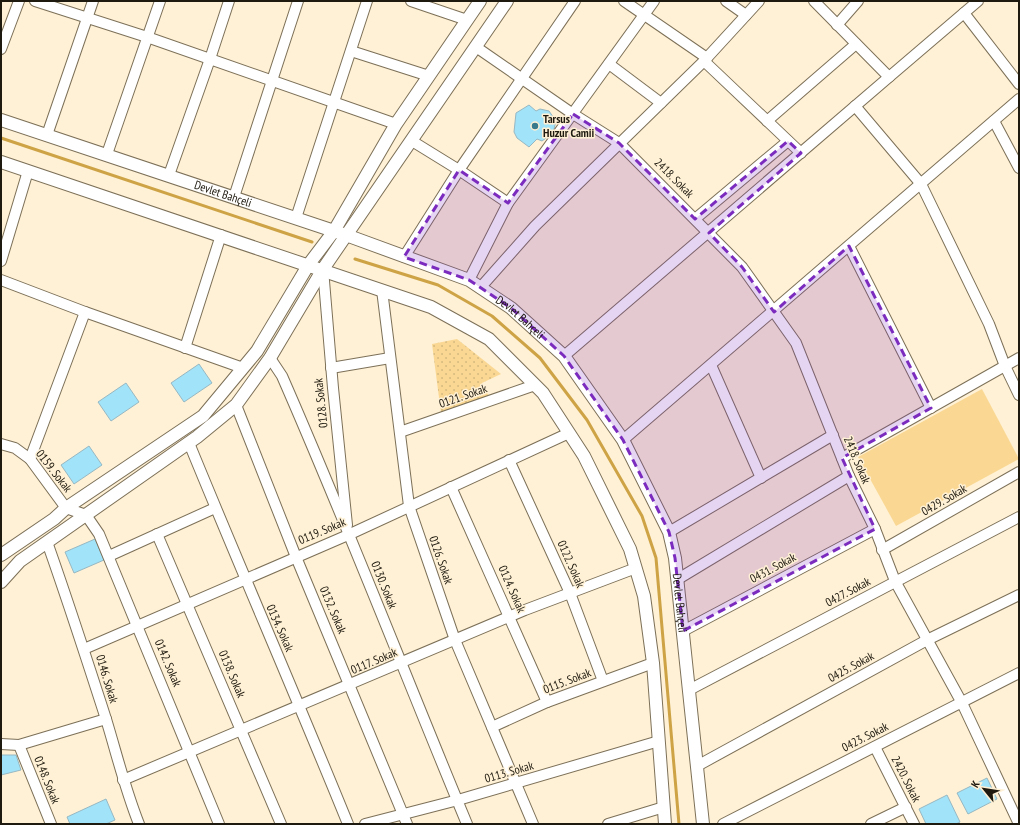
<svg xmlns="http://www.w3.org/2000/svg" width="1020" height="825" font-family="'PT Sans Narrow',sans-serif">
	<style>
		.park { fill: url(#park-dots) }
		.garden { fill: #fad894 }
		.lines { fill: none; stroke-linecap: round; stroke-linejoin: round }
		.stream { stroke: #cda346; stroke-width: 3 }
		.building { fill: #a1e3f8; stroke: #97b8c3 }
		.minor-casing { stroke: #7c7058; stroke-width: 12 }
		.tertiary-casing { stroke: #7c7058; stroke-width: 14 }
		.minor { stroke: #fff; stroke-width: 10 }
		.tertiary { stroke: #fff; stroke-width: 12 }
		.marked { fill: #7b2cbf; fill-opacity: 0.2; stroke: #7b2cbf; stroke-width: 3; stroke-dasharray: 8 5; stroke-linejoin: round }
		.poi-dot { fill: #397a8d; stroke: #fff1d5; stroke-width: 1.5 }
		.labels { text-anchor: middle; stroke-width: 3; stroke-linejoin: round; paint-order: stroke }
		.poi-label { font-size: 12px; font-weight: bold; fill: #1f1a10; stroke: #fff1d5; text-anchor: start }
		.street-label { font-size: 12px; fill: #1f1a10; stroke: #fff1d5 }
	</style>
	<defs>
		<pattern id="park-dots" width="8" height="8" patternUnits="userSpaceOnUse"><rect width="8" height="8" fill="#fad894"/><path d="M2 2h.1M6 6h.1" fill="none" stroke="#d6b97f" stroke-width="1.8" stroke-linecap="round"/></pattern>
	</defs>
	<rect width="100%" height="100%" fill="#fff1d5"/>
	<polygon class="park" points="457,339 501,374 482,383 489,396 441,413 432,344"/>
	<polygon class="garden" points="982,389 1019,459 896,526 858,457"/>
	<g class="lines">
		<g class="stream">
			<polyline points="1,138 312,242"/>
			<polyline points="355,259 438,285 492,316 540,358 587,420 642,516 656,558 679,824"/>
		</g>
	</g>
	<g class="building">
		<polygon points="529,105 536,111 540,109 549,111 556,121 553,133 542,141 537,139 529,147 517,138 514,132 516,113"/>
		<polygon points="199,364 212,383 184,402 171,383"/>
		<polygon points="126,383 139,402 111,421 98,402"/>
		<polygon points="89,446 102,465 74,484 61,465"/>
		<polygon points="95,539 104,560 74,573 65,552"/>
		<polygon points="1,755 16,755 21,770 1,775"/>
		<polygon points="987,778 997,799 968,814 957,793"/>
		<polygon points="947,795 960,822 956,824 926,824 919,809"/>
		<polygon points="106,799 115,820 106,824 70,824 67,817"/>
	</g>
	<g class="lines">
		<defs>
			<g id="minor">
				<polyline points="35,1 147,37 396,124"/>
				<polyline points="411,1 467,20"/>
				<polyline points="624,1 707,58"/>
				<polyline points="726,1 746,15"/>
				<polyline points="964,13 1019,84"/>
				<polyline points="837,25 858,1"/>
				<polyline points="476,47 573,114 619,143 742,267 796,343 849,476 875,529 895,581 962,703 1019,824"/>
				<polyline points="1,49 19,1"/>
				<polyline points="351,51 429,76"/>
				<polyline points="704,61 801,153"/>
				<polyline points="609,64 661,103"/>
				<polyline points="889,77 978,1"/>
				<polyline points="855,106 921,184 989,324 1005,366 1019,395"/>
				<polyline points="767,121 856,44"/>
				<polyline points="994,121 1019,168"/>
				<polyline points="47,135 93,1"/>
				<polyline points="412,141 459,170 508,203"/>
				<polyline points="107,154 160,1"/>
				<polyline points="169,175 210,59 229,1"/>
				<polyline points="234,197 298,1"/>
				<polyline points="296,218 367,1"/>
				<polyline points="695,219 788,141"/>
				<polyline points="849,246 931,408"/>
				<polyline points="404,257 459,170 575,1"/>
				<polyline points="1,261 28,171"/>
				<polyline points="323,269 333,388 347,525"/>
				<polyline points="1,280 85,312 243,368"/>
				<polyline points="469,280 508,203 654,1"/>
				<polyline points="480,288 535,226 704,61 759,1"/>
				<polyline points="382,290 409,506 455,640 533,824"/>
				<polyline points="185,348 221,235"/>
				<polyline points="564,356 889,77 814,1"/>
				<path d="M270 358 282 376C347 524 405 675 467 824"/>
				<polyline points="711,365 761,478"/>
				<polyline points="331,368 390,358"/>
				<polyline points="236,405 296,557 407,824"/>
				<polyline points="400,432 535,385"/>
				<polyline points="623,440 1019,99"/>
				<path d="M189 443C241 570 296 696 348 824"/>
				<polyline points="1,444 15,448 30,459 66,508 86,515 99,534 219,824"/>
				<polyline points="842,458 1019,358"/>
				<polyline points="30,459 85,312"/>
				<polyline points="509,460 570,593 603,681"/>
				<polyline points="451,487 547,702"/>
				<polyline points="669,532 833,435"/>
				<polyline points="157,534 281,824"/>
				<path d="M47 542C68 601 87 660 106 719 117 755 125 789 139 824"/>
				<polyline points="882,550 1019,472"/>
				<polyline points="109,556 215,508"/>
				<polyline points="678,579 849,476"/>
				<polyline points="683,631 875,529"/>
				<polyline points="84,649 348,535 569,433"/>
				<polyline points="689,690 1019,517"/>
				<polyline points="492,727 547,702 653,663"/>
				<polyline points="1,744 19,745 106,719"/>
				<polyline points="19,745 51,824"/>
				<polyline points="875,747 914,824"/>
				<polyline points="697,766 927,640 1019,595"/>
				<polyline points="123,780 525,610 636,568"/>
				<polyline points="365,824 458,800 659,741"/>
				<polyline points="608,824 664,807"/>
				<polyline points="723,824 1019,673"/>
				<polyline points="871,824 906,807"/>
			</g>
			<g id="tertiary">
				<path id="s1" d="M1 120 346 235 469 280 511 308 564 356 623 440 669 532 675 558 703 824"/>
				<polyline points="1,162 431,307 489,339 543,393 584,456 630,549 644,596 653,663 665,824"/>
				<polyline points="1,555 54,519 66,508 203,416 257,351 309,264 334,231 396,124 480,1"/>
				<polyline points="1,582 20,561 197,437 236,405 270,358 323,269 507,1"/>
			</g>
		</defs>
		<use href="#minor" class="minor-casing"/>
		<use href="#tertiary" class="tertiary-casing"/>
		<use href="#minor" class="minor"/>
		<use href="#tertiary" class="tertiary"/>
	</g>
	<path class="marked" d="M573 114 619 143 695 219 788 141 801 153 709 233 742 267 774 312 849 246 931 408 842 458 875 529 683 631 675 558 669 532 623 440 564 356 511 308 469 280 404 257 459 170 508 203Z"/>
	<circle class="poi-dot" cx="535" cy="126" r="4"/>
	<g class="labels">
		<g class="poi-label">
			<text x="543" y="123">Tarsus<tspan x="543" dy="14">Huzur Camii</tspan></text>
		</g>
		<g class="street-label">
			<text transform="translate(674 178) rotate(45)" y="4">2418. Sokak</text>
			<text dy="4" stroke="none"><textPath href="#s1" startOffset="234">Devlet Bahçeli</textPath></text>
			<text dy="4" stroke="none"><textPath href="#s1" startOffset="558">Devlet Bahçeli</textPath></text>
			<text transform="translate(463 396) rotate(-19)" y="4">0121. Sokak</text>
			<text transform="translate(321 403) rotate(-96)" y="4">0128. Sokak</text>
			<text transform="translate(857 460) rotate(67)" y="4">2418. Sokak</text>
			<text transform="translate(54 471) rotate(52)" y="4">0159. Sokak</text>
			<text transform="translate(944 500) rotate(-30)" y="4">0429. Sokak</text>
			<text transform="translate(322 531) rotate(-23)" y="4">0119. Sokak</text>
			<text transform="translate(441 560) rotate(71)" y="4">0126. Sokak</text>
			<text transform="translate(571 564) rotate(66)" y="4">0122. Sokak</text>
			<text transform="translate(773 568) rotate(-28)" y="4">0431. Sokak</text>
			<text transform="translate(384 585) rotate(68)" y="4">0130. Sokak</text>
			<text transform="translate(512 589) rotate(66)" y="4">0124. Sokak</text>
			<text transform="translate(848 592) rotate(-28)" y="4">0427. Sokak</text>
			<text dy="4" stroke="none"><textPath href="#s1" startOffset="894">Devlet Bahçeli</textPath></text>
			<text transform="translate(333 610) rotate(67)" y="4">0132. Sokak</text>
			<text transform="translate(280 628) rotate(66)" y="4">0134. Sokak</text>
			<text transform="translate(374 661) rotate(-23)" y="4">0117. Sokak</text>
			<text transform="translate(168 663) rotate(67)" y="4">0142. Sokak</text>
			<text transform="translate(851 667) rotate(-29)" y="4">0425. Sokak</text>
			<text transform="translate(232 674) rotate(67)" y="4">0138. Sokak</text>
			<text transform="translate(107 679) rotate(73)" y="4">0146. Sokak</text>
			<text transform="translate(567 681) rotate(-21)" y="4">0115. Sokak</text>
			<text transform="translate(865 737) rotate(-27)" y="4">0423. Sokak</text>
			<text transform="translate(509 772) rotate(-16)" y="4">0113. Sokak</text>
			<text transform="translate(906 779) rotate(63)" y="4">2420. Sokak</text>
			<text transform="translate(47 780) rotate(68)" y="4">0148. Sokak</text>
		</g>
	</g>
	<rect width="1020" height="825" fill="none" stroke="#1f1a10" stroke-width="4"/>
	<g transform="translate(984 789) rotate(300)" stroke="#fff1d5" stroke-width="3" paint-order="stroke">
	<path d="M0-3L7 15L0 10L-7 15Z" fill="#1f1a10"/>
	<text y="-6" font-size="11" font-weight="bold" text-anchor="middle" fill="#1f1a10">K</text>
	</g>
</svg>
